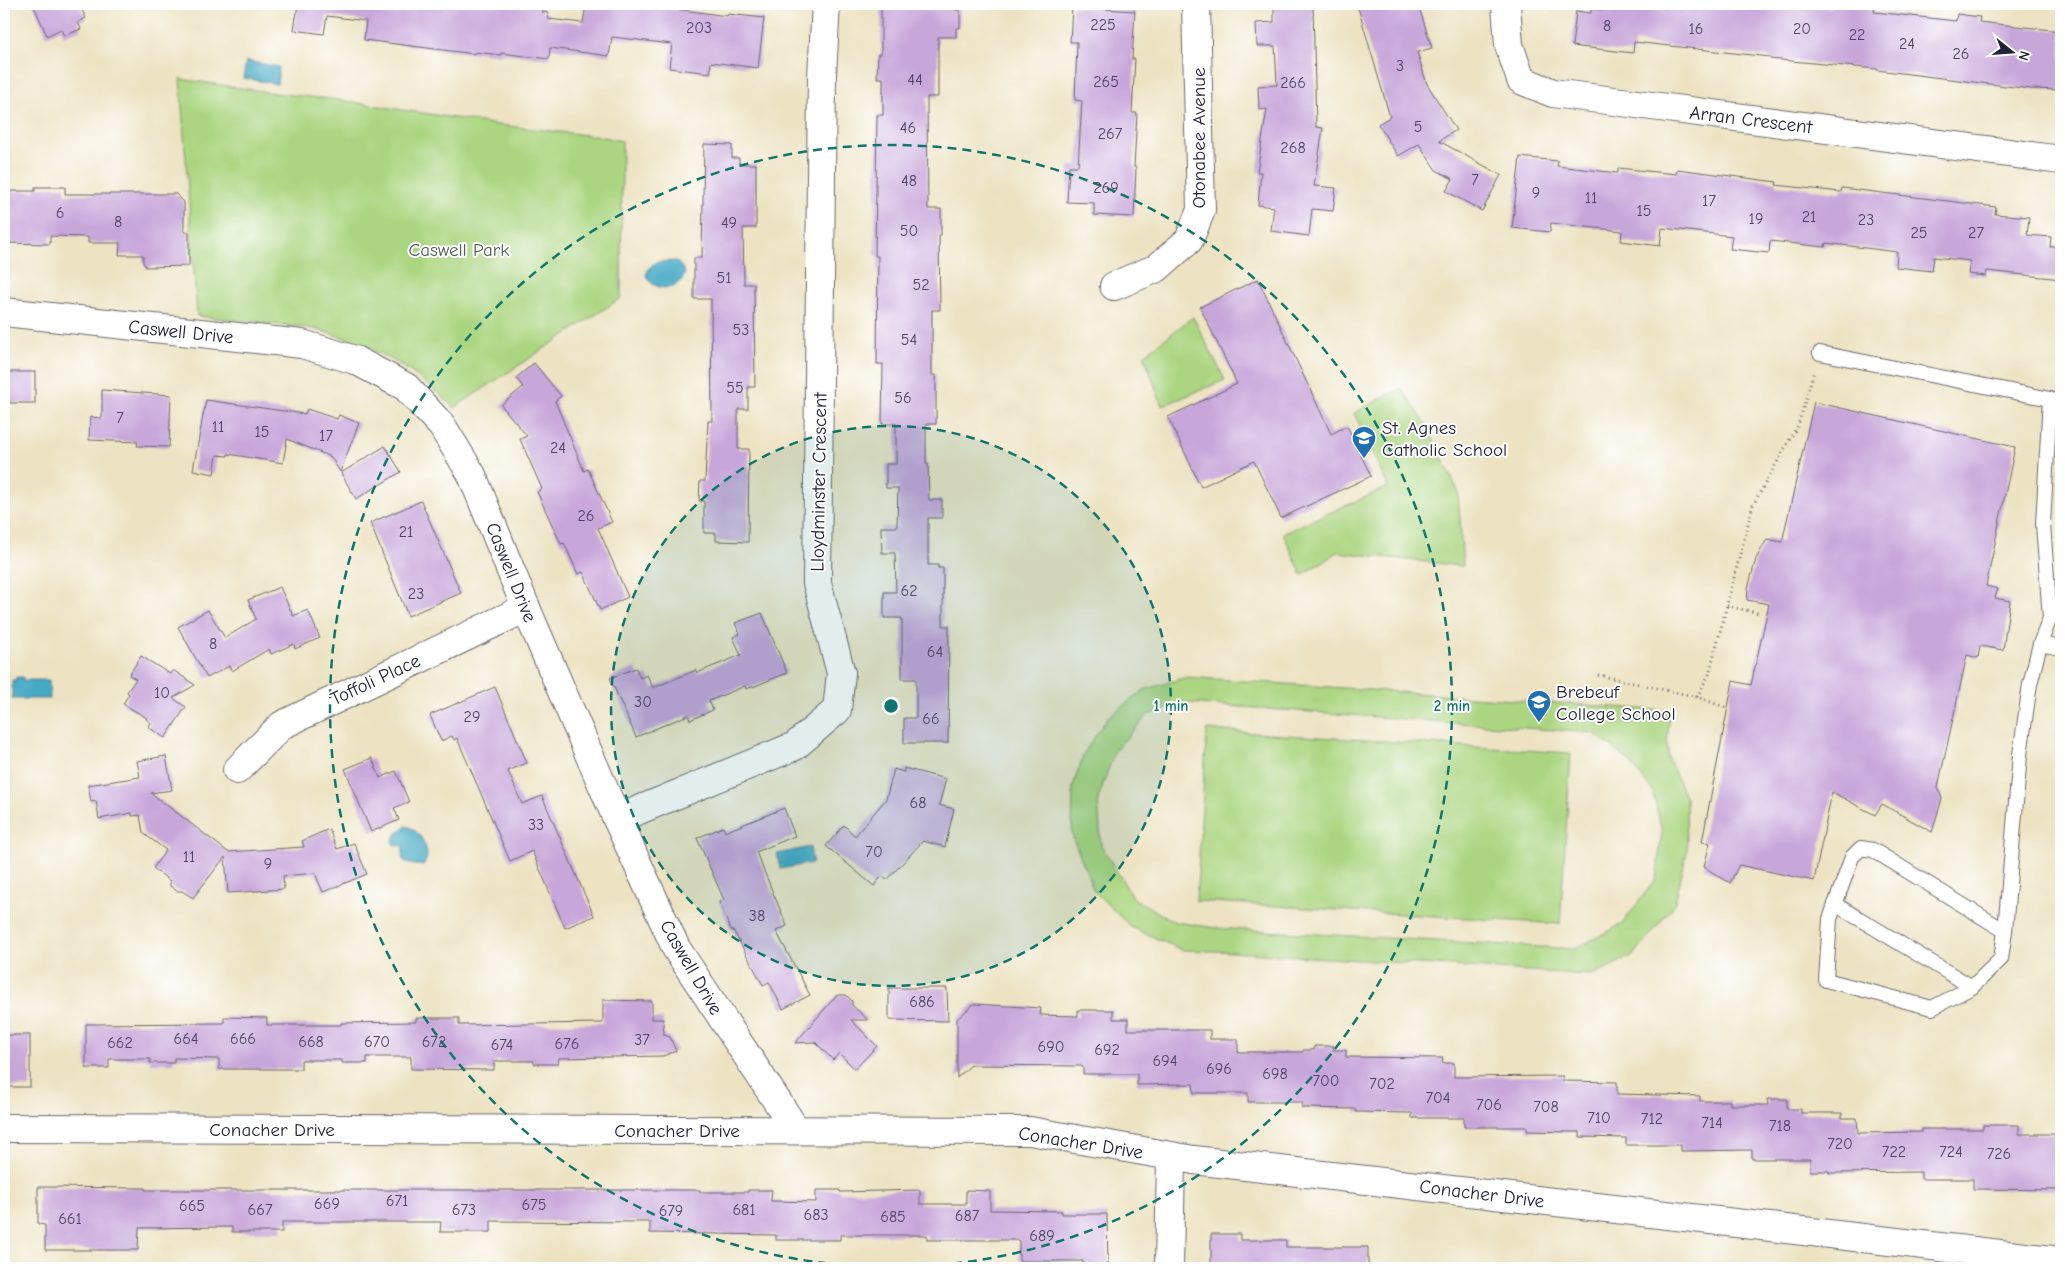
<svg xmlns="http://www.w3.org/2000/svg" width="2065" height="1272" font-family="'Comic Neue',sans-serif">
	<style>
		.green { fill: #abd580; stroke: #667c5e; fill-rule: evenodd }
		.water { fill: #45a9c4; stroke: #346680 }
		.building { fill: #c7a6da }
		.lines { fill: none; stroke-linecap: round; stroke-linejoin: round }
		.service-casing { stroke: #69666b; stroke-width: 16 }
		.minor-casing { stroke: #69666b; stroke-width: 30 }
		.path { stroke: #69666b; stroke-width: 3; stroke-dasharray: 1 4; stroke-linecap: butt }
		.service { stroke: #fff; stroke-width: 14 }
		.minor { stroke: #fff; stroke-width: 28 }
		.ring { fill: none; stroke: #0f766e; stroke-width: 2.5; stroke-dasharray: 9 6 }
		.labels { text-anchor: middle; stroke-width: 4; stroke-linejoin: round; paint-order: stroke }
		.number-label { font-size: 16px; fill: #4b4363 }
		.street-label { font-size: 19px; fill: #22223b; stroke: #fff }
		.park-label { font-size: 19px; fill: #526153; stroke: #fff }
		.poi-label { font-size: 19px; fill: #22223b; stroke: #fff; text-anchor: start }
		.centre { fill: #0f766e; stroke: #fff; stroke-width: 2.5 }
		.ring-label { font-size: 15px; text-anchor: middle; font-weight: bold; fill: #0f766e; stroke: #fff; stroke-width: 4; stroke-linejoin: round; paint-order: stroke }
	</style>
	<rect width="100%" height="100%" fill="#fff"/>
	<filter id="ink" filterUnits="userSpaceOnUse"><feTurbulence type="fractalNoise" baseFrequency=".02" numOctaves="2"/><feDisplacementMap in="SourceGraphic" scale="10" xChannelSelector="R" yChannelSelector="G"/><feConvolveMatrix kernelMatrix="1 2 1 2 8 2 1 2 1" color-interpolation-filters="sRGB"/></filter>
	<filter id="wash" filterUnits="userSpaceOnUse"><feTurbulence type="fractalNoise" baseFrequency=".0096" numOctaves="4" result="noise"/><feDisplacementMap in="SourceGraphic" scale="20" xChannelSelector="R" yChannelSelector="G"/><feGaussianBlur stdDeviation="1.12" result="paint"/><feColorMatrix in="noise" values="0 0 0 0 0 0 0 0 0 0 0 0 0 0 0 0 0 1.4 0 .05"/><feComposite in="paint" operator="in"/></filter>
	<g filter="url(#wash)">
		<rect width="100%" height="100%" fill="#ede3c3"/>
		<g class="green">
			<path d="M180 79 281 94 340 100 499 125 604 137 622 141 621 298 454 408C411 366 369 342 310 328L197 316Z"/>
			<polygon points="1193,317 1225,380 1162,406 1144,355"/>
			<polygon points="1401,388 1426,424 1458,491 1463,566 1338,552 1302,575 1283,533 1388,487 1354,413"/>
			<path d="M1187 677 1670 711 1667 743 1669 760 1686 798 1687 853 1674 905 1634 955 1592 975 1217 951 1182 950 1131 927 1094 891 1072 835 1073 786 1084 753 1107 718 1144 690ZM1187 703 1594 733 1630 762 1653 792 1662 832 1656 879 1622 924 1575 949 1216 928 1175 922 1133 898 1101 845 1098 799 1115 750 1148 715Z"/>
			<polygon points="1207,730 1571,753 1560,924 1196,901"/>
		</g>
		<g class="water">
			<polygon points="246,61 279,67 277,84 243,78"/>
			<path d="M676 261 681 266 685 273C679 292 653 293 646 275 652 259 660 262 676 261Z"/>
			<polygon points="16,677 23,677 23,680 49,680 50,699 12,699 12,680 16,680"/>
			<path d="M406 826C420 828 434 855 423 865 414 866 409 865 402 859L403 846 394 845 392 841 398 832Z"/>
			<polygon points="810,847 813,863 780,869 777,854"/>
		</g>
		<g id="blocks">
			<g class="building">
				<polygon points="33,4 79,4 86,18 78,22 81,29 64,36 61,29 47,36"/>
				<polygon points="298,4 543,4 542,12 549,13 548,19 583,23 586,4 639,4 727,16 728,14 764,18 758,68 711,62 710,73 669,68 672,44 612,37 609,56 550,48 549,59 501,53 501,55 475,52 475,54 364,40 366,21 327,16 324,34 294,30"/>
				<polygon points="935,4 935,7 956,6 956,10 960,10 960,28 956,28 956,37 938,37 938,97 927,97 928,209 941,209 941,235 939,235 940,310 932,310 932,375 936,375 936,424 926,424 926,464 928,464 929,500 942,500 942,518 928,518 928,565 938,565 938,568 943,568 943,626 949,626 948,743 904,743 904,718 916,718 916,679 902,679 902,618 884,618 884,592 896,592 895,553 882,553 881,527 897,527 898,488 886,488 886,464 896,464 896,424 882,424 883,364 877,364 878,256 875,256 877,115 883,115 883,78 877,78 878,54 881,54 881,5"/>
				<polygon points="1274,4 1313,4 1316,127 1323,128 1314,186 1336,188 1333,211 1312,209 1309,236 1271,231 1274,207 1258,205 1261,172 1257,172 1267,109 1259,110 1258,86 1277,85 1275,46 1257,46 1256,23 1274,22"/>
				<polygon points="1357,4 1418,4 1432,48 1417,52 1427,84 1456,130 1439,141 1501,175 1482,211 1446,191 1453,179 1436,170 1419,144 1398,156 1378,124 1390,117"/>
				<polygon points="1607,4 1628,4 1667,8 1667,4 1758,4 1776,6 1776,4 1786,4 1830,8 1831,4 1875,4 1874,12 1956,21 1957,14 1980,17 1979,22 2061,31 2061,90 2030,89 1877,70 1877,69 1770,59 1770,57 1634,42 1633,53 1572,46 1576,11 1591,13 1591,9 1607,10"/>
				<polygon points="1072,7 1135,11 1132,59 1135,59 1132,113 1137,113 1134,167 1136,167 1134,217 1094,215 1094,203 1067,202 1069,166 1078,166 1082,101 1075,100 1077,42 1070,42"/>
				<polygon points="704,144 732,145 732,158 739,158 739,164 756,164 756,228 743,228 744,284 754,284 755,387 748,387 748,409 738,409 738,449 749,449 748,542 716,541 716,533 704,533 704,501 699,501 700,481 705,481 708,421 712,421 711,299 694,299 694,258 702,258"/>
				<polygon points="1520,157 1558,161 1557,166 1618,173 1618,168 1676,174 1677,169 1777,182 1776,185 1841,192 1842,188 1996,207 1995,214 2029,217 2027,235 2051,237 2050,247 2061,246 2061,279 1987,271 1986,276 1968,274 1970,261 1934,257 1932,271 1896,267 1897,252 1826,243 1825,247 1770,241 1769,253 1730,249 1732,236 1662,228 1660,246 1621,241 1622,231 1551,223 1550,232 1512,228"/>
				<polygon points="35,187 65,187 65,194 176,194 184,202 184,232 189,232 189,266 145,267 145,264 143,264 143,255 119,255 120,243 88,243 88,237 50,236 50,244 4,243 4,191 35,191"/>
				<polygon points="1258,279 1331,434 1347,426 1371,476 1281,518 1254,461 1201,487 1168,417 1237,384 1200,307"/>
				<polygon points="534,363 561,396 555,401 584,471 588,469 612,522 598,528 628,597 600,610 583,572 578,574 564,543 561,544 537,492 542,489 520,439 527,436 501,405 523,387 516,378"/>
				<rect x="4" y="372" width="31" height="31"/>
				<polygon points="102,390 171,395 169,447 137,446 138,442 89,440 90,417 102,418"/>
				<polygon points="206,400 305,414 307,409 337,419 339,415 359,423 340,472 331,457 287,439 283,463 228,454 228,456 217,455 214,474 193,470"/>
				<polygon points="1814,402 2015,447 1986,586 1998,589 1995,598 2010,601 2003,650 1980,646 1978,658 1967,655 1938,787 1942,799 1932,832 1882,804 1875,815 1832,792 1814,881 1739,865 1730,883 1704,867 1710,843 1702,842 1733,681 1751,685 1769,604 1747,600 1748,588 1756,559 1767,539 1782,542"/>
				<polygon points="385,446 401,472 356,499 341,473"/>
				<polygon points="421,501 461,593 408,616 370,523"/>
				<polygon points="280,587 293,616 308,610 320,638 295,649 294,644 271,654 269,649 232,671 229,666 207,678 178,627 208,610 225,638 256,619 248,600"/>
				<polygon points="762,613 787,673 755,686 746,689 745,686 709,701 713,710 690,720 688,715 636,737 610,678 636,668 640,678 647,675 653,688 696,670 697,673 741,655 733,637 740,634 735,623"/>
				<polygon points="141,656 170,674 173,670 195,685 173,698 186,707 165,738 148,727 151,723 146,719 147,718 123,704 129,694 127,692 136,679 129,675"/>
				<polygon points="495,687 527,763 508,771 522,804 542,796 594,916 565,928 532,851 510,861 457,738 454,740 452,736 441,741 430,715"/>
				<polygon points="166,756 172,790 151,793 228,852 304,847 302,841 329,829 337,849 354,843 367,874 323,892 315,873 283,876 284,889 228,893 225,857 193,898 182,891 177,891 170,886 170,881 153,868 166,850 143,833 140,815 132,816 132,813 99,819 96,801 91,802 88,785 140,777 137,761"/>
				<polygon points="372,758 380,778 396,771 409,802 394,808 399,820 371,832 345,769"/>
				<polygon points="904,768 946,779 939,805 954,809 945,847 923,841 887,880 882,876 874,886 826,846 844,825 855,836 886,799 894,769 904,772"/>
				<polygon points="784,808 795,836 756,852 787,926 776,931 810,995 783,1009 769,982 763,985 733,930 731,930 719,902 724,900 697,838 723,827 725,832"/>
				<polygon points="889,988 947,988 948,1021 889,1020"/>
				<polygon points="837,995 846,995 852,1001 852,1005 868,1020 851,1020 877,1046 855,1069 839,1053 833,1060 815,1042 795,1043"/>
				<polygon points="603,1000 652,1001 652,1019 663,1019 664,1035 670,1037 676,1051 663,1056 559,1058 558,1064 534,1064 534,1061 494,1061 494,1070 411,1069 411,1057 367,1057 367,1063 342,1063 342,1060 301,1060 301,1069 219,1069 219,1059 174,1058 174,1063 150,1063 150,1059 109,1059 109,1068 86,1068 86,1024 224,1023 224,1017 267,1018 267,1025 341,1025 341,1023 416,1022 416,1018 459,1018 459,1025 603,1023"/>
				<polygon points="974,1004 1041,1008 1040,1015 1078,1016 1078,1010 1113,1010 1113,1019 1128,1019 1128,1030 1210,1030 1210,1039 1238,1039 1238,1052 1303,1052 1303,1050 1314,1050 1314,1046 1334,1046 1333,1050 1346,1050 1346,1057 1443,1058 1442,1063 1454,1063 1454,1077 1563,1076 1563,1081 1617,1082 1617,1094 1700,1096 1700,1101 1730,1101 1730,1105 1768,1105 1767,1099 1787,1099 1787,1109 1801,1109 1801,1113 1842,1113 1842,1118 1857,1118 1858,1133 1921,1132 1921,1129 1983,1129 1983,1125 2019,1125 2019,1134 2061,1134 2061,1190 1973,1189 1973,1179 1921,1179 1921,1172 1829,1173 1829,1171 1810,1171 1810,1159 1752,1159 1752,1150 1681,1151 1681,1145 1626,1145 1626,1138 1580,1137 1580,1132 1572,1132 1527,1131 1527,1127 1464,1127 1464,1118 1412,1118 1412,1113 1409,1113 1356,1112 1356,1109 1302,1108 1302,1102 1248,1102 1248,1093 1194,1093 1193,1084 1137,1085 1137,1074 1083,1074 1083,1067 1081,1066 971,1065 957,1078 957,1019"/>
				<rect x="4" y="1035" width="26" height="52"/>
				<polygon points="38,1187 145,1188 145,1190 700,1190 700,1192 748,1192 748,1190 772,1190 771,1201 816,1202 816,1190 840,1190 840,1192 920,1190 920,1204 966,1204 966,1190 990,1191 990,1210 1062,1211 1062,1214 1107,1214 1108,1268 1083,1268 1083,1261 1019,1261 1019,1240 927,1240 927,1235 840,1235 840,1240 776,1240 776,1235 650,1233 650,1222 491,1221 491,1232 440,1232 441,1222 282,1222 282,1232 232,1232 232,1227 139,1228 138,1250 45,1250 45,1225 38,1224"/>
				<polygon points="1211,1234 1240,1234 1240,1240 1286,1240 1286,1247 1368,1247 1368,1268 1211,1268"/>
			</g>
		</g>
	</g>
	<g filter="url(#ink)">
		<use href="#blocks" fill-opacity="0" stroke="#69666b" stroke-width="1"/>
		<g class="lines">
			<defs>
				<g id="service">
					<polyline points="1820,353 2050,399 2043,524 2050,618 2040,644 2030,684 2020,755 2005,931 2001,959 1972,987 1932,1008 1826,980 1830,919 1852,857 1861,848 1873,850 2005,931"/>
					<polyline points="2040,644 2061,648"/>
					<polyline points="1835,904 1972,987"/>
				</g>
				<g id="minor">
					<polyline points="1506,4 1509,45 1521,80 1553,93 2061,160"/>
					<polyline points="1114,286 1157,268 1189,240 1201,210 1196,4"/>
					<polyline points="4,312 302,344 355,360 406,387 442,426 472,475 526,608 617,819 676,948 796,1130"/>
					<polyline points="237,770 282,725 526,608"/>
					<polyline points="617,819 795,746 837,710 841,673 817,583 822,75 826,4"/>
					<polyline points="4,1128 1030,1131 1194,1160 2061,1261"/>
					<polyline points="1169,1268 1171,1157"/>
				</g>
			</defs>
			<use href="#service" class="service-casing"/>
			<use href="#minor" class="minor-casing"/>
			<g class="path">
				<polyline points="1727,606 1759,613"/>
				<polyline points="1598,675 1697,697 1727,708"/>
				<polyline points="1697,697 1709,674 1753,505 1798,425 1814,371"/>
			</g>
			<use href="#service" class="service"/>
			<use href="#minor" class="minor"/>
		</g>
	</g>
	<circle cx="891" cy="706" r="280" fill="#0f766e" fill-opacity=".12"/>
	<g class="ring">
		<circle cx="891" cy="706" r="280"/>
		<circle cx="891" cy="706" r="561"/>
	</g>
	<defs>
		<symbol id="school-pin" viewBox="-11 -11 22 30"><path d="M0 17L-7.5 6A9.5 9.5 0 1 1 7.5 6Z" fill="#1f6fb2" stroke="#fff"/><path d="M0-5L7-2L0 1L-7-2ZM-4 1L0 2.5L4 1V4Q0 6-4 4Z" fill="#fff"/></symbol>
	</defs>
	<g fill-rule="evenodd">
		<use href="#school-pin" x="1350" y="424" width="28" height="38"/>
		<use href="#school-pin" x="1525" y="688" width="28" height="38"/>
	</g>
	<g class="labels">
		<g class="number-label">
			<text x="1103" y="30">225</text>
			<text x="1607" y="31">8</text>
			<text x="699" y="33">203</text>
			<text x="1696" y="34">16</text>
			<text x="1802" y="34">20</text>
			<text x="1857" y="40">22</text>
			<text x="1907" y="49">24</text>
			<text x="1961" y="59">26</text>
			<text x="1400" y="71">3</text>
			<text x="915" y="85">44</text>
			<text x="1106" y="87">265</text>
			<text x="1293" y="88">266</text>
			<text x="1418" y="132">5</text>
			<text x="908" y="133">46</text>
			<text x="1110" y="139">267</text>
			<text x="1293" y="153">268</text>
			<text x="1475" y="185">7</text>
			<text x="909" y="186">48</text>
			<text x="1106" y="193">269</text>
			<text x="1536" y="198">9</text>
			<text x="1591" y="203">11</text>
			<text x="1709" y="206">17</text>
			<text x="1644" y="216">15</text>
			<text x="60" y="218">6</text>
			<text x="1809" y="222">21</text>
			<text x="1756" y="224">19</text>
			<text x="1866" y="225">23</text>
			<text x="118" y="227">8</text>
			<text x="729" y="228">49</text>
			<text x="909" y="236">50</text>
			<text x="1919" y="238">25</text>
			<text x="1976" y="238">27</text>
			<text x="724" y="283">51</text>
			<text x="921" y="290">52</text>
			<text x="741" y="335">53</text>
			<text x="909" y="345">54</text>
			<text x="735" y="393">55</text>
			<text x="903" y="403">56</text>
			<text x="120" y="423">7</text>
			<text x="218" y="432">11</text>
			<text x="262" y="437">15</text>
			<text x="326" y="441">17</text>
			<text x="558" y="453">24</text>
			<text x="586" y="521">26</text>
			<text x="406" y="537">21</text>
			<text x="909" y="596">62</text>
			<text x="416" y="599">23</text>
			<text x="213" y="649">8</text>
			<text x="935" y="657">64</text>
			<text x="162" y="698">10</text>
			<text x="643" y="707">30</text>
			<text x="472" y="722">29</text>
			<text x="931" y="724">66</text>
			<text x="918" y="808">68</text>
			<text x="536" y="830">33</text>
			<text x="874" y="857">70</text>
			<text x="189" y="862">11</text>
			<text x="268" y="869">9</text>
			<text x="757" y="921">38</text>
			<text x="922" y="1007">686</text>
			<text x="186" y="1044">664</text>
			<text x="243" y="1044">666</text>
			<text x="642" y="1045">37</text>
			<text x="311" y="1047">668</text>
			<text x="377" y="1047">670</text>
			<text x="434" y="1047">672</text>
			<text x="120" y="1048">662</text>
			<text x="567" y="1049">676</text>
			<text x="502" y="1050">674</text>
			<text x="1051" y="1052">690</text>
			<text x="1107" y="1055">692</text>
			<text x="1165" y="1066">694</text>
			<text x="1219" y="1074">696</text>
			<text x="1275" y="1079">698</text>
			<text x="1326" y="1086">700</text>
			<text x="1382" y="1089">702</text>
			<text x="1438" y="1103">704</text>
			<text x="1489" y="1110">706</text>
			<text x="1546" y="1112">708</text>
			<text x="1599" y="1123">710</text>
			<text x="1652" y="1124">712</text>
			<text x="1712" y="1128">714</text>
			<text x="1780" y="1131">718</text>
			<text x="1840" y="1149">720</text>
			<text x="1894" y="1157">722</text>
			<text x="1951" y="1157">724</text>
			<text x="1999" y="1159">726</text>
			<text x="397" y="1206">671</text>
			<text x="327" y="1209">669</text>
			<text x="534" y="1210">675</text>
			<text x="192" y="1211">665</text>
			<text x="260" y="1215">667</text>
			<text x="464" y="1215">673</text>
			<text x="744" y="1215">681</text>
			<text x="671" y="1216">679</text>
			<text x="816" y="1220">683</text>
			<text x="967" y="1221">687</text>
			<text x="893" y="1222">685</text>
			<text x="70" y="1224">661</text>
			<text x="1042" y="1241">689</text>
		</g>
		<g class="street-label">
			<text transform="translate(1751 119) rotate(7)" y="7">Arran Crescent</text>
			<text transform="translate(1198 138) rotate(-90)" y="7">Otonabee Avenue</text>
			<text transform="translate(181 331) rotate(6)" y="7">Caswell Drive</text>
			<text transform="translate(818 482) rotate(-89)" y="7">Lloydminster Crescent</text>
			<text transform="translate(512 572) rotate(68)" y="7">Caswell Drive</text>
			<text transform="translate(375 679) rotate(-25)" y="7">Toffoli Place</text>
			<text transform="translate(692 967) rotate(60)" y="7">Caswell Drive</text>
			<text x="272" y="1136">Conacher Drive</text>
			<text x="677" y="1137">Conacher Drive</text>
			<text transform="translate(1081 1142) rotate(9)" y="7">Conacher Drive</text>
			<text transform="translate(1482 1193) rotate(7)" y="7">Conacher Drive</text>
		</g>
		<g class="park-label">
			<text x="459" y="256">Caswell Park</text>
		</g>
		<g class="poi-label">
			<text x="1382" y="434">St. Agnes<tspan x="1382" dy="22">Catholic School</tspan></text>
			<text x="1556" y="698">Brebeuf<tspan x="1556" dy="22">College School</tspan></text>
		</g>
	</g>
	<circle cx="891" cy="706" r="8" class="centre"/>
	<g class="ring-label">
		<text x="1171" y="711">1 min</text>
		<text x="1452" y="711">2 min</text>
	</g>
	<rect width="2065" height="1272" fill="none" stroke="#fff" stroke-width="20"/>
	<g transform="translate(2012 52) rotate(107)" stroke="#ffffff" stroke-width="4" paint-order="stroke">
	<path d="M0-4L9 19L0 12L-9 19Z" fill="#22223b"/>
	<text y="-8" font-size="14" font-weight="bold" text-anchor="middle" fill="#22223b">N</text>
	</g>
</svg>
